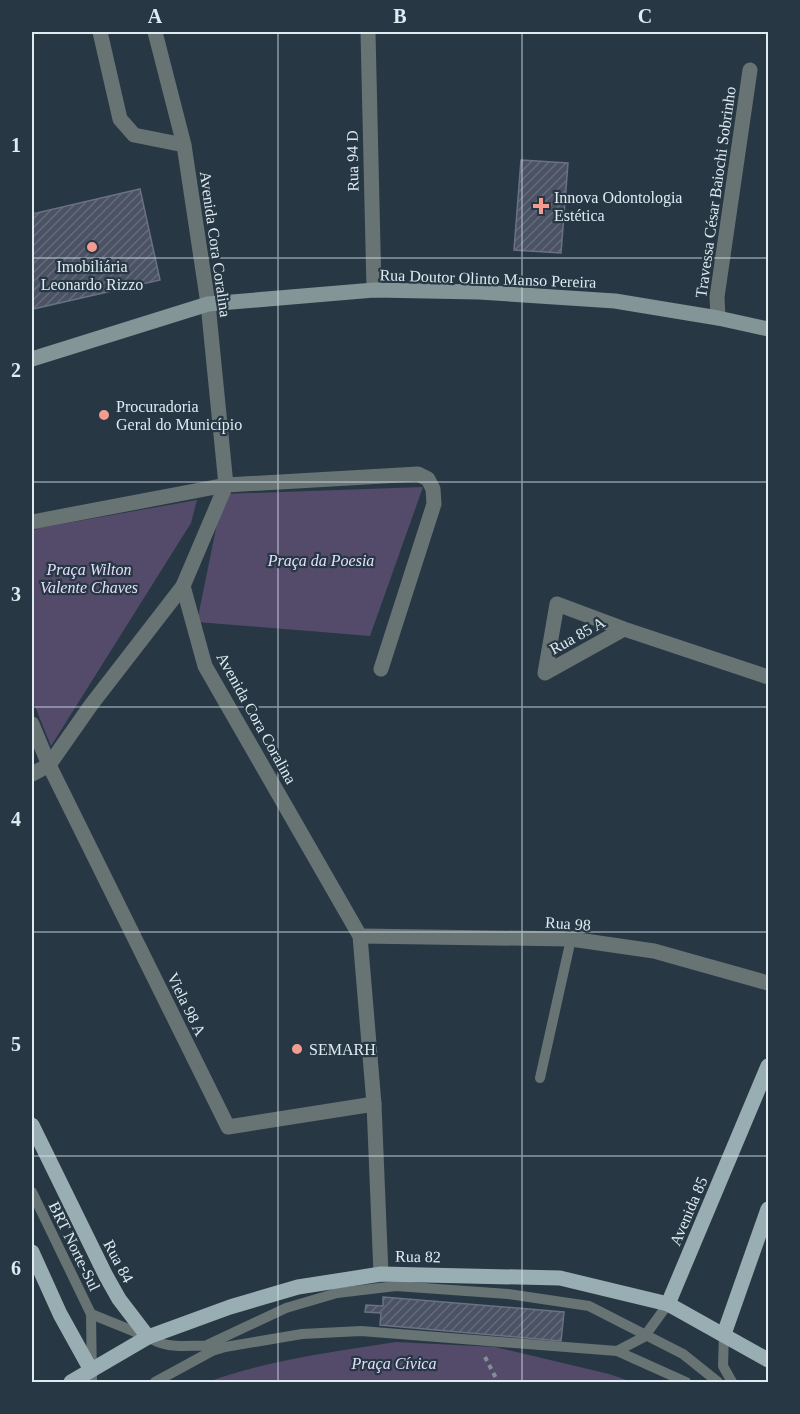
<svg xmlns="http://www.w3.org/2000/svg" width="800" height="1414" font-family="Georgia,serif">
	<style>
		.green { fill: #544b6b }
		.building { fill: url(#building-hatch); stroke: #697183; stroke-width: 1.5 }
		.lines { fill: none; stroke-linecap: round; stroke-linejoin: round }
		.path { stroke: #818f98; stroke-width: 4; stroke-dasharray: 4.5 4.5; stroke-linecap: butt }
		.service { stroke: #687374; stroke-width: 10 }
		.minor { stroke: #687374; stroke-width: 15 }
		.tertiary { stroke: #687374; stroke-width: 15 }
		.secondary { stroke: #839597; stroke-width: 15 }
		.primary { stroke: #98aeb2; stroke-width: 15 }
		.grid { fill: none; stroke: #dfeaf1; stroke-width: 1.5; stroke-opacity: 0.55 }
		.poi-dot { fill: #f59c91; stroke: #273844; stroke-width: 2 }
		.labels { text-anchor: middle; stroke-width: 4.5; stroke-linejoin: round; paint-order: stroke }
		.street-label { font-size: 16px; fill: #dfeaf1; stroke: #273844 }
		.poi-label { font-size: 16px; fill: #dfeaf1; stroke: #273844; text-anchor: start }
		.park-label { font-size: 16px; font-style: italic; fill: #e6defe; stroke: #273844 }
		.neatline { fill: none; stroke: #dfeaf1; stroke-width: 2 }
		.grid-label { font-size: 20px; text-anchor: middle; font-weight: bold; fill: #dfeaf1 }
	</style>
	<defs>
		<pattern id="building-hatch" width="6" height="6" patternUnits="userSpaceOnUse" patternTransform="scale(1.5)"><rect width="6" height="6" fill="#4b5264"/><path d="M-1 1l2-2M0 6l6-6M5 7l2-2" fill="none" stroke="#646b7b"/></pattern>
	</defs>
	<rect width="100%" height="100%" fill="#273844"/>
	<g class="green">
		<polygon points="423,487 370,636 197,622 223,494"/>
		<polygon points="197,500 191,523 51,746 32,699 32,531 39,528"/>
		<path d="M396 1342 495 1347 609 1374 632 1382H208C268 1360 333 1352 396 1342Z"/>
	</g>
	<g class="building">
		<polygon points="521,160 568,163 561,253 514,250"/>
		<polygon points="140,189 160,280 33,309 32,304 32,214"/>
		<polygon points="383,1297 564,1312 561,1341 380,1325 381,1313 365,1312 366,1305 383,1306"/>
	</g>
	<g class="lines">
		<polyline class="path" points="485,1357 498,1382"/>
		<g class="service">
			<polyline points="540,1078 571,939"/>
			<polyline points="32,1192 91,1314 92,1382"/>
			<path d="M91 1314 148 1337C168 1351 191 1344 214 1346"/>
			<polyline points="724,1334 723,1366 732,1382"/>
			<polyline points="207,1345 286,1308 337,1293 396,1286 508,1294 589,1306 683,1354 718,1382"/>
			<polyline points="617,1351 644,1337 668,1304"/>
			<polyline points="155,1382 212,1351 225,1347 302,1334 361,1331 617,1351 686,1382"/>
		</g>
		<g class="minor">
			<polyline points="100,32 120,119 134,135 184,145"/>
			<polyline points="368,32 374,290"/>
			<polyline points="718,318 717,297 750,70"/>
			<polyline points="32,522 226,485 418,474 428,479 433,489 434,504 381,669"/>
			<polyline points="624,629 545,673 557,604 624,629 768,677"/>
			<polyline points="32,724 49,765 228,1127 374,1104"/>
			<polyline points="32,774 49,765 91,705 183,586"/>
			<polyline points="360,936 571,939 654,951 768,983"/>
		</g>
		<polyline class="tertiary" points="155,32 184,145 208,304 226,485 183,586 205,666 360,936 374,1104 381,1274"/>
		<polyline class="secondary" points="32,359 208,304 374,290 479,292 615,301 718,318 768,329"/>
		<g class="primary">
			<polyline points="32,1125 106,1276 119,1299 148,1337"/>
			<polyline points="32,1252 60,1314 91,1370"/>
			<polyline points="668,1304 768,1066"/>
			<polyline points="724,1334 768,1209"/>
			<polyline points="71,1382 148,1337 230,1307 298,1287 381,1274 560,1278 668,1304 768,1360"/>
		</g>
	</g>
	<path class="grid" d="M278 32V1382M522 32V1382M32 258H768M32 482H768M32 707H768M32 932H768M32 1156H768"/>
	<g class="poi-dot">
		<path d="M538 197h6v6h6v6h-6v6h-6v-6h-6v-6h6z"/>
		<circle cx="92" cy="247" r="6"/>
		<circle cx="104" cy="415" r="6"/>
		<circle cx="297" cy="1049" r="6"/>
	</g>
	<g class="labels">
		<g class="street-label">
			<text transform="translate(352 161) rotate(-91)" y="6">Rua 94 D</text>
			<text transform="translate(715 192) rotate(-82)" y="6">Travessa César Baiochi Sobrinho</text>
			<text transform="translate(216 244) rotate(82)" y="6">Avenida Cora Coralina</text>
			<text transform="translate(488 278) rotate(2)" y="6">Rua Doutor Olinto Manso Pereira</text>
			<text transform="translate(577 635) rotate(-29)" y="6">Rua 85 A</text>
			<text transform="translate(257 718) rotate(61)" y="6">Avenida Cora Coralina</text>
			<text transform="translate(568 923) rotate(4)" y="6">Rua 98</text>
			<text transform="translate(187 1004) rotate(64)" y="6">Viela 98 A</text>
			<text transform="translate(688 1211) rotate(-67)" y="6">Avenida 85</text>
			<text transform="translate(75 1246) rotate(64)" y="6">BRT Norte-Sul</text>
			<text transform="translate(418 1256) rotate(1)" y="6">Rua 82</text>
			<text transform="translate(119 1261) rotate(62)" y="6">Rua 84</text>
		</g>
		<g class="poi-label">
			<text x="554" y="203">Innova Odontologia<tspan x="554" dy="18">Estética</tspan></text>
			<text x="92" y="272" text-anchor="middle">Imobiliária<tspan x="92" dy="18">Leonardo Rizzo</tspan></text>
			<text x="116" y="412">Procuradoria<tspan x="116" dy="18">Geral do Município</tspan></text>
			<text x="309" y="1055">SEMARH</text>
		</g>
		<g class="park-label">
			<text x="321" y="566">Praça da Poesia</text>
			<text x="89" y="575">Praça Wilton<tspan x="89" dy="18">Valente Chaves</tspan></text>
			<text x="394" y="1369">Praça Cívica</text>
		</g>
	</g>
	<rect width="800" height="1414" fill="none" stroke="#273844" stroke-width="66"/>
	<rect x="33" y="33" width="734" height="1348" class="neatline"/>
	<g class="grid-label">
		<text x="155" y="23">A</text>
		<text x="400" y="23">B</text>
		<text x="645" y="23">C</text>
		<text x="16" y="152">1</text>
		<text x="16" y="377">2</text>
		<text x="16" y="601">3</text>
		<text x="16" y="826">4</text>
		<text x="16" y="1051">5</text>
		<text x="16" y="1275">6</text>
	</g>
</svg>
